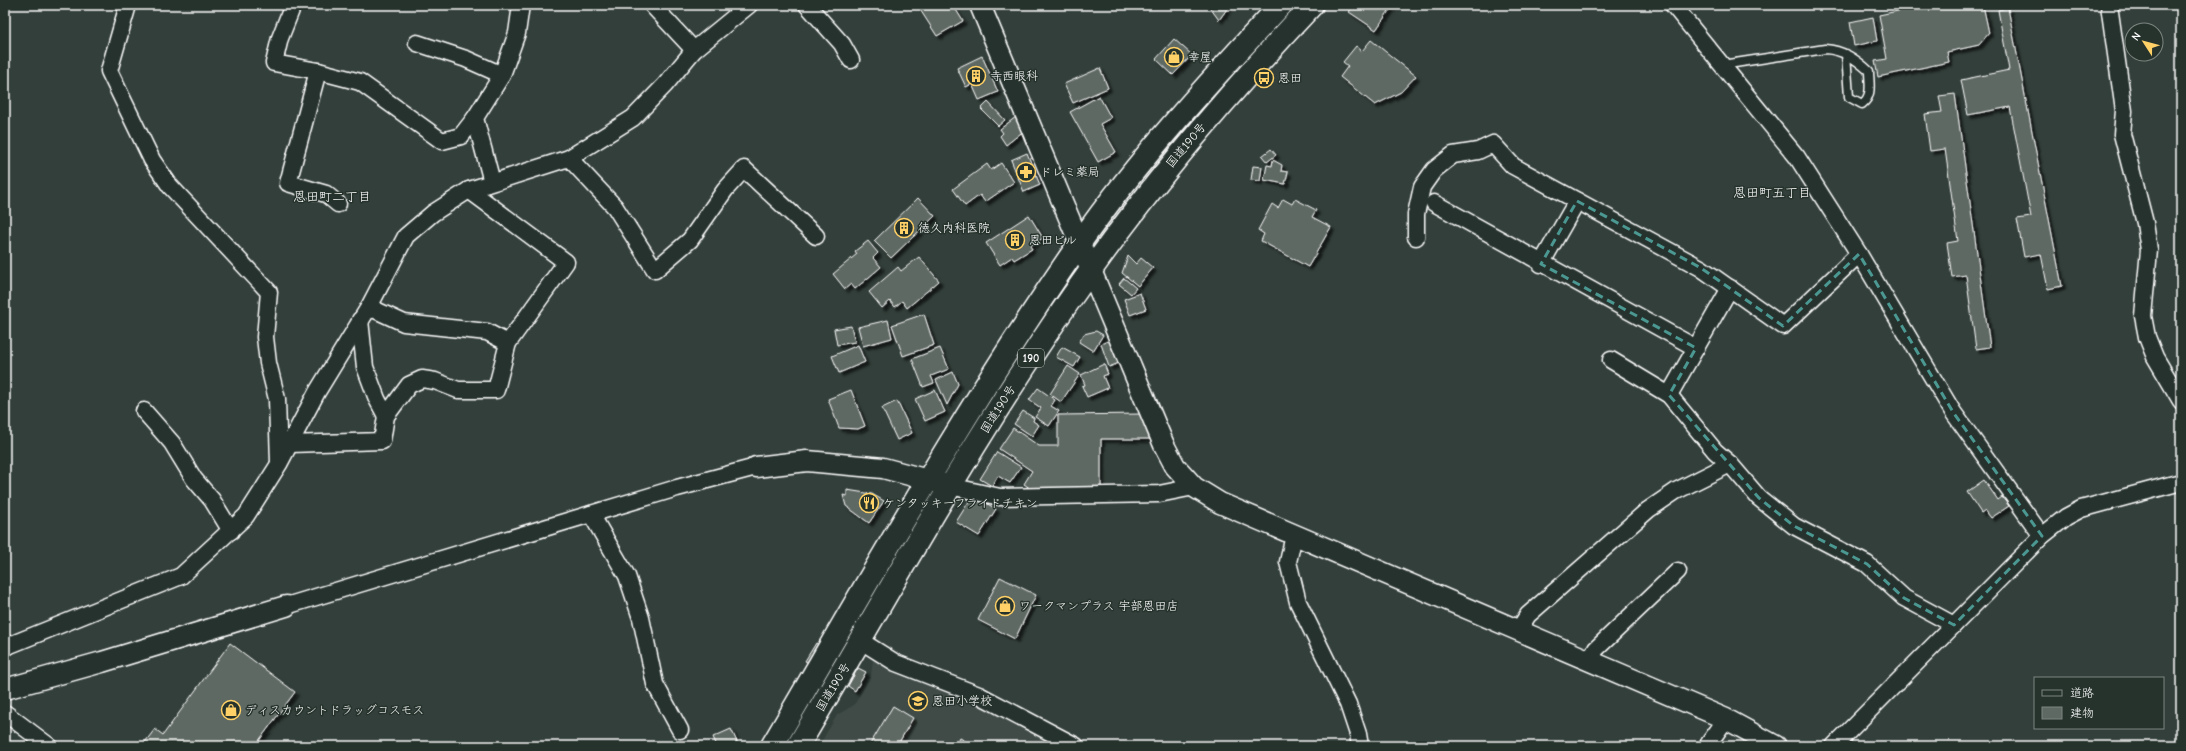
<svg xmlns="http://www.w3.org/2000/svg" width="2186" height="751" font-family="'Comic Neue','Klee One',sans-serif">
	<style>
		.built { fill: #404c47 }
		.building { fill: #5f6964; stroke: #fff; filter: url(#shadow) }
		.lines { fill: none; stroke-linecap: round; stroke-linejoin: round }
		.service-casing { stroke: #fff; stroke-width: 11 }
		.minor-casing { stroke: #fff; stroke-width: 19 }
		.tertiary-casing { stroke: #fff; stroke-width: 23 }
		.trunk-casing { stroke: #fff; stroke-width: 25 }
		.service { stroke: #26332d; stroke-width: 8 }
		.minor { stroke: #26332d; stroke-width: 16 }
		.tertiary { stroke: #26332d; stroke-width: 20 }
		.trunk { stroke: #26332d; stroke-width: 22 }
		.marked { fill: none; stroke: #4b9892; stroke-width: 3; stroke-dasharray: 8 5; stroke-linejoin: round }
		.labels { text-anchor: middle; stroke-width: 3; stroke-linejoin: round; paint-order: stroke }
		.shield { fill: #26332d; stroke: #bec2c0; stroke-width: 1 }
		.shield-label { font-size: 11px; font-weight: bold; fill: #fff }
		.poi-label { font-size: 12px; fill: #fff; stroke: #26332d; text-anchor: start }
		.street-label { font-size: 12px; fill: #fff; stroke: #26332d }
		.neighbourhood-label { font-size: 13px; fill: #fff; stroke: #26332d }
	</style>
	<defs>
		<filter id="shadow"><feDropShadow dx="3.5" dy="3.5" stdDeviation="1" flood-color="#0009"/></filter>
	</defs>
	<rect width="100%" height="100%" fill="#333f3a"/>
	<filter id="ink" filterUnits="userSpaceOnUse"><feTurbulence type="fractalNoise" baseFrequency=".025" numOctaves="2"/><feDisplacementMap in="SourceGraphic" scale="8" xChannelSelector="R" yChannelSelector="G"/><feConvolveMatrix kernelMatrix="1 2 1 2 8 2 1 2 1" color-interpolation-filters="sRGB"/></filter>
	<g filter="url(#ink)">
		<polygon class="built" points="873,659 974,698 1066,746 819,746 837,715 854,705 871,676"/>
		<g class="building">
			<polygon points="917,5 953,5 963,21 937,36"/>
			<polygon points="1208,5 1230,5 1219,20"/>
			<polygon points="1353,5 1393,5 1376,30 1349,12"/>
			<polygon points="1926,5 1983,5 1989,33 1979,45 1947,52 1949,62 1878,77 1875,61 1887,59 1879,15"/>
			<polygon points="2008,8 2062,286 2048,289 2041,254 2024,257 2017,219 2031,217 2010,107 1968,115 1961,80 2009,70 1998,10"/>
			<polygon points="1873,17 1877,41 1854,46 1850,22"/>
			<polygon points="1174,39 1192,55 1173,75 1156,59"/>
			<polygon points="1371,40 1416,76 1401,92 1375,105 1340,77 1348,66 1343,62 1356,46 1362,51"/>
			<polygon points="982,56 998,92 979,100 972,84 966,87 957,68"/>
			<polygon points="1100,68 1108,88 1073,103 1064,84"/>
			<polygon points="1955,94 1990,347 1976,349 1966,275 1952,277 1947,243 1958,241 1945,149 1930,151 1925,114 1942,112 1939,96"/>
			<polygon points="1099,96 1111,118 1100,124 1116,152 1098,162 1070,112"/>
			<polygon points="988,102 1005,120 998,126 981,109"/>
			<polygon points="1016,117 1025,130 1006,145 1000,136 1003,133 1000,129"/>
			<polygon points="1271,149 1276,155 1267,162 1262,156"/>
			<polygon points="1027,153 1040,185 1024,192 1011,160"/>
			<polygon points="1273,160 1282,165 1281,171 1288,172 1285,184 1264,180 1267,165 1272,166"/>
			<polygon points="1001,163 1014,182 985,202 980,195 965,206 953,189 987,164 991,170"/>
			<polygon points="1253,166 1262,167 1260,181 1251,180"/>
			<polygon points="918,198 935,216 891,258 874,241"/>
			<polygon points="1283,199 1292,204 1295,199 1316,210 1312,217 1331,227 1308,267 1261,241 1264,234 1258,230 1272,204 1278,208"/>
			<polygon points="1029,215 1043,238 1030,246 1032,249 1014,260 1012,257 1000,265 986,243"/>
			<polygon points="868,241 878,253 873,258 881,267 855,289 851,284 845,289 833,274 857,254 855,251"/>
			<polygon points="1128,256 1136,264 1141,258 1153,268 1138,286 1122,273"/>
			<polygon points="919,257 939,281 907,308 902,301 895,307 890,301 882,308 869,292 898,267 901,271"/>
			<polygon points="1124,278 1136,288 1131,294 1119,284"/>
			<polygon points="1140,293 1146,309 1130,315 1124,299"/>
			<polygon points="924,314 934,345 903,356 892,325"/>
			<polygon points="888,320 892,338 863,346 858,327"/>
			<polygon points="851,326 855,342 837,345 834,329"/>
			<polygon points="1096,331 1103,335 1093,351 1079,342 1084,334"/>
			<polygon points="1110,340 1119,363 1109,367 1101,344"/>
			<polygon points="858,345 865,362 839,373 832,356"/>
			<polygon points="1062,347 1080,357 1074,367 1056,357"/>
			<polygon points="940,348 949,369 931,376 934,383 923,387 912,359"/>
			<polygon points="1104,364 1108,374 1103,376 1108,388 1087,397 1082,386 1085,385 1081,375"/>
			<polygon points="1068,366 1080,374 1061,402 1050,394"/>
			<polygon points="953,372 958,384 947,405 936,380"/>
			<polygon points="1038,388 1055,400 1051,406 1059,411 1049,426 1035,417 1041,408 1029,400"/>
			<polygon points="851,390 865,426 858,429 839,428 828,399"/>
			<polygon points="935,390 945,412 925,421 915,399"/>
			<polygon points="897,401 912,433 897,440 882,408"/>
			<polygon points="1023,411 1034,418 1033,421 1039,425 1032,436 1014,424"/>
			<polygon points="1143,414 1151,439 1101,439 1101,488 1031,489 1024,484 1032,471 999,449 1013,428 1039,446 1058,446 1058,415"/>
			<polygon points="997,452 1021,467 1010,483 998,476 992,486 980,479"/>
			<polygon points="1984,480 1998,500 2002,497 2009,506 1991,518 1985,510 1981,513 1967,492"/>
			<polygon points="847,490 872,494 884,501 869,523 846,506 843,495 847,496"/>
			<polygon points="973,495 996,509 979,536 956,522"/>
			<polygon points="1000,577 1036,595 1015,639 978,620"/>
			<polygon points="230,643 295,692 255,746 142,746 155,729 163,735"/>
			<polygon points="816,643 822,646 811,664 805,661"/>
			<polygon points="858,668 866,672 855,691 848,686"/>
			<polygon points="893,706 913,718 897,746 869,746"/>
			<polygon points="731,729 739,746 717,746 713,737"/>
			<polygon points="960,738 974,746 956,746"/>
		</g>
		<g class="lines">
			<defs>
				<path id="service" d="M1722 65 1825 49C1843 50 1856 59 1869 71 1869 83 1873 96 1862 104L1849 97 1846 54"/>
				<g id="minor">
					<polyline points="128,5 109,71 152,160 170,186 269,292 265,337 268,363 277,399 279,463"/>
					<polyline points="293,5 280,38 274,63 318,71 360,82 442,141 461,136 475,118"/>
					<polyline points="652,5 694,50"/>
					<polyline points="807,5 842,44 851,60"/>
					<polyline points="1673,5 1797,157 1859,254 1953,412 2042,536"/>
					<polyline points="2109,5 2124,111 2122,134 2145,223 2149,250 2143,316 2147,337 2155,357 2181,401"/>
					<polyline points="417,43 466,59 502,75"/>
					<polyline points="318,71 288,183 326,194 338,204"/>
					<polyline points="569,158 615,207 655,270 690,240 725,190 744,169 816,236"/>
					<polyline points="492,182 475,118 502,75 517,33 521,5"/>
					<polyline points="1434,203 1696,348"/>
					<polyline points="1416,237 1416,214 1422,187 1434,170 1453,155 1478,151 1493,144 1513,166 1701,268 1783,326 1859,254"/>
					<polyline points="1541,264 1577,201"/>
					<polyline points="369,307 404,323 487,332 508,343"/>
					<polyline points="360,320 365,367 377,399 386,416"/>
					<polyline points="1611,360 1669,395 1715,451 1730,464 1759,498 1794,526 1867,564 1904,598 1954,625"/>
					<polyline points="1669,395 1730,288"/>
					<polyline points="144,411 172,443 194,479 212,500 231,531"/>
					<polyline points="290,444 382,441 386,416 409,385 422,379 435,381 458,390 496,390 508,343 566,262 469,190"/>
					<polyline points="950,486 1000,497 1159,494 1194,487"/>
					<polyline points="591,514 627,576 641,618 655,684 680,730"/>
					<polyline points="1294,535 1288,562 1298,602 1348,704 1358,734 1360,746"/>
					<polyline points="286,606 677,488 756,467"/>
					<polyline points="1519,629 1528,615 1648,510 1676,491 1730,464"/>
					<polyline points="861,641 896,663 979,695 1076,746"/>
					<polyline points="5,647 181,576 246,516 279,464 317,392 369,307 406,236 433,213 469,190 569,158 633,118 665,85 694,50 749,5"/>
					<polyline points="1590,660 1596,649 1678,571"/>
					<polyline points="5,713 49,746"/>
					<polyline points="1707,746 1726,719"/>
					<polyline points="1834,746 2042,536 2066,517 2081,509 2181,482"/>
				</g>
				<g id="tertiary">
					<polyline points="980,5 1164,445 1175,466 1194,487 1220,503 1726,719 1776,746"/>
					<polyline points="756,467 807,461 883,468 943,484"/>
					<polyline points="5,689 102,662 286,606"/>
				</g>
				<g id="trunk">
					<path d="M772 746C871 577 967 405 1079 244 1139 158 1210 81 1281 5"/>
					<path d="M798 746C893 586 982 421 1091 270 1158 176 1233 89 1312 5"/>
				</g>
			</defs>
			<use href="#service" class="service-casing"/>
			<use href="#minor" class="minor-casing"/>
			<use href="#tertiary" class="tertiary-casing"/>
			<use href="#trunk" class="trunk-casing"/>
			<use href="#service" class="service"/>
			<use href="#minor" class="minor"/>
			<use href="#tertiary" class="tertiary"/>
			<use href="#trunk" class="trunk"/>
		</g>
	</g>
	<path class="marked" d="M1577 201 1701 268 1783 326 1859 254 1953 412 2042 536 1954 625 1904 598 1867 564 1794 526 1759 498 1669 395 1696 348 1541 264Z"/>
	<defs>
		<symbol id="shop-ring" viewBox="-11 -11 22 22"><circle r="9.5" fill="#26332d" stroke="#ffd166" stroke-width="1.5"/><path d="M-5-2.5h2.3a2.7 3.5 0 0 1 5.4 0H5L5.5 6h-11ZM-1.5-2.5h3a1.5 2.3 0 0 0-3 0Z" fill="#ffd166"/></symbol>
		<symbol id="building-ring" viewBox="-11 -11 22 22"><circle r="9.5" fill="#26332d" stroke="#ffd166" stroke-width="1.5"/><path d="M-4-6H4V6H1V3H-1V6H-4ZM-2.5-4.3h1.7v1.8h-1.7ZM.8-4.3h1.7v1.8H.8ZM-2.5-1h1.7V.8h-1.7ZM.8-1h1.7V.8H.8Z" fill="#ffd166"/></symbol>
		<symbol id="bus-ring" viewBox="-11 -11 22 22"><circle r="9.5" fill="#26332d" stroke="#ffd166" stroke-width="1.5"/><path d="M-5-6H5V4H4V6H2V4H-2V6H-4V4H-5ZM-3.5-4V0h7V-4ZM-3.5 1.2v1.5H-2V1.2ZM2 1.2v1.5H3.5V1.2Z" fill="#ffd166"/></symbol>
		<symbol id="pharmacy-ring" viewBox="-11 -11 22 22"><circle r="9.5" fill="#26332d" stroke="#ffd166" stroke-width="1.5"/><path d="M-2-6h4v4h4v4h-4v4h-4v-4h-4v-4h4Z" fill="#ffd166"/></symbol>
		<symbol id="restaurant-ring" viewBox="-11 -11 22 22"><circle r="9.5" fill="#26332d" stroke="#ffd166" stroke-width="1.5"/><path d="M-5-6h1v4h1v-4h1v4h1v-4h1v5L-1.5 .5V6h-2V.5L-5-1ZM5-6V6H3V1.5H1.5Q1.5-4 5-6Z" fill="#ffd166"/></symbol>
		<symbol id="school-ring" viewBox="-11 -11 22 22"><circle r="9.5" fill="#26332d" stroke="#ffd166" stroke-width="1.5"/><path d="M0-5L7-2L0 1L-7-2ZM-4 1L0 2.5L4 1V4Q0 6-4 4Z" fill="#ffd166"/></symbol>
	</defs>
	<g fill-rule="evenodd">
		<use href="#shop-ring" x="1163" y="46" width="22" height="22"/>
		<use href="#building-ring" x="965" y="65" width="22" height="22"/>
		<use href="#bus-ring" x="1253" y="67" width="22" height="22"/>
		<use href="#pharmacy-ring" x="1015" y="161" width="22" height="22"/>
		<use href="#building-ring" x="893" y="217" width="22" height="22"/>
		<use href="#building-ring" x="1004" y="229" width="22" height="22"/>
		<use href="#restaurant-ring" x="858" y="492" width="22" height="22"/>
		<use href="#shop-ring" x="994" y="595" width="22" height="22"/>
		<use href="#school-ring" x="907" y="690" width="22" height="22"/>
		<use href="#shop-ring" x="220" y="699" width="22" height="22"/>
	</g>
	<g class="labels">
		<rect class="shield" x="1018" y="349" width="26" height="18" rx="3"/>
		<g class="shield-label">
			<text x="1031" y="362">190</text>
		</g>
		<g class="poi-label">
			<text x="1188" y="61">幸屋</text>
			<text x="990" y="80">寺西眼科</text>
			<text x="1278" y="82">恩田</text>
			<text x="1040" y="176">ドレミ薬局</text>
			<text x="918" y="232">徳久内科医院</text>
			<text x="1029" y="244">恩田ビル</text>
			<text x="883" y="507">ケンタッキーフライドチキン</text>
			<text x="1019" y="610">ワークマンプラス 宇部恩田店</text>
			<text x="932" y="705">恩田小学校</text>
			<text x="245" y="714">ディスカウントドラッグコスモス</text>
		</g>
		<g class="street-label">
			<text transform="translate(1186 145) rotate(-50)" y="4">国道190号</text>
			<text transform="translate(998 409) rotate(-58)" y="4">国道190号</text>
			<text transform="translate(833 687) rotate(-59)" y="4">国道190号</text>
		</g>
		<g class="neighbourhood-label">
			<text x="1772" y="197">恩田町五丁目</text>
			<text x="332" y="201">恩田町二丁目</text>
		</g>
	</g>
	<rect width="2186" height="751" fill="none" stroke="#26332d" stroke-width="20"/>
	<rect x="10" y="10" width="2166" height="731" fill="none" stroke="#fff" stroke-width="1.5" filter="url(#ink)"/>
	<rect x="2034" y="677" width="130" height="52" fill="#26332d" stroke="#7d8581"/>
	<rect x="2042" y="690" width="20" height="6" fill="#26332d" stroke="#7d8581"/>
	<text x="2070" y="697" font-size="12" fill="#ffffff">道路</text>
	<rect x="2042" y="707" width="20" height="12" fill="#5f6964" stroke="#7d8581"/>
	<text x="2070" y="717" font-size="12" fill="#ffffff">建物</text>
	<g transform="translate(2144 42) rotate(306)"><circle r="19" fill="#26332d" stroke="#7d8581"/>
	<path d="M0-3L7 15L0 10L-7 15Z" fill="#ffd166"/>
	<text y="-6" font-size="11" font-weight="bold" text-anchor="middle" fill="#ffffff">N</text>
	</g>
</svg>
